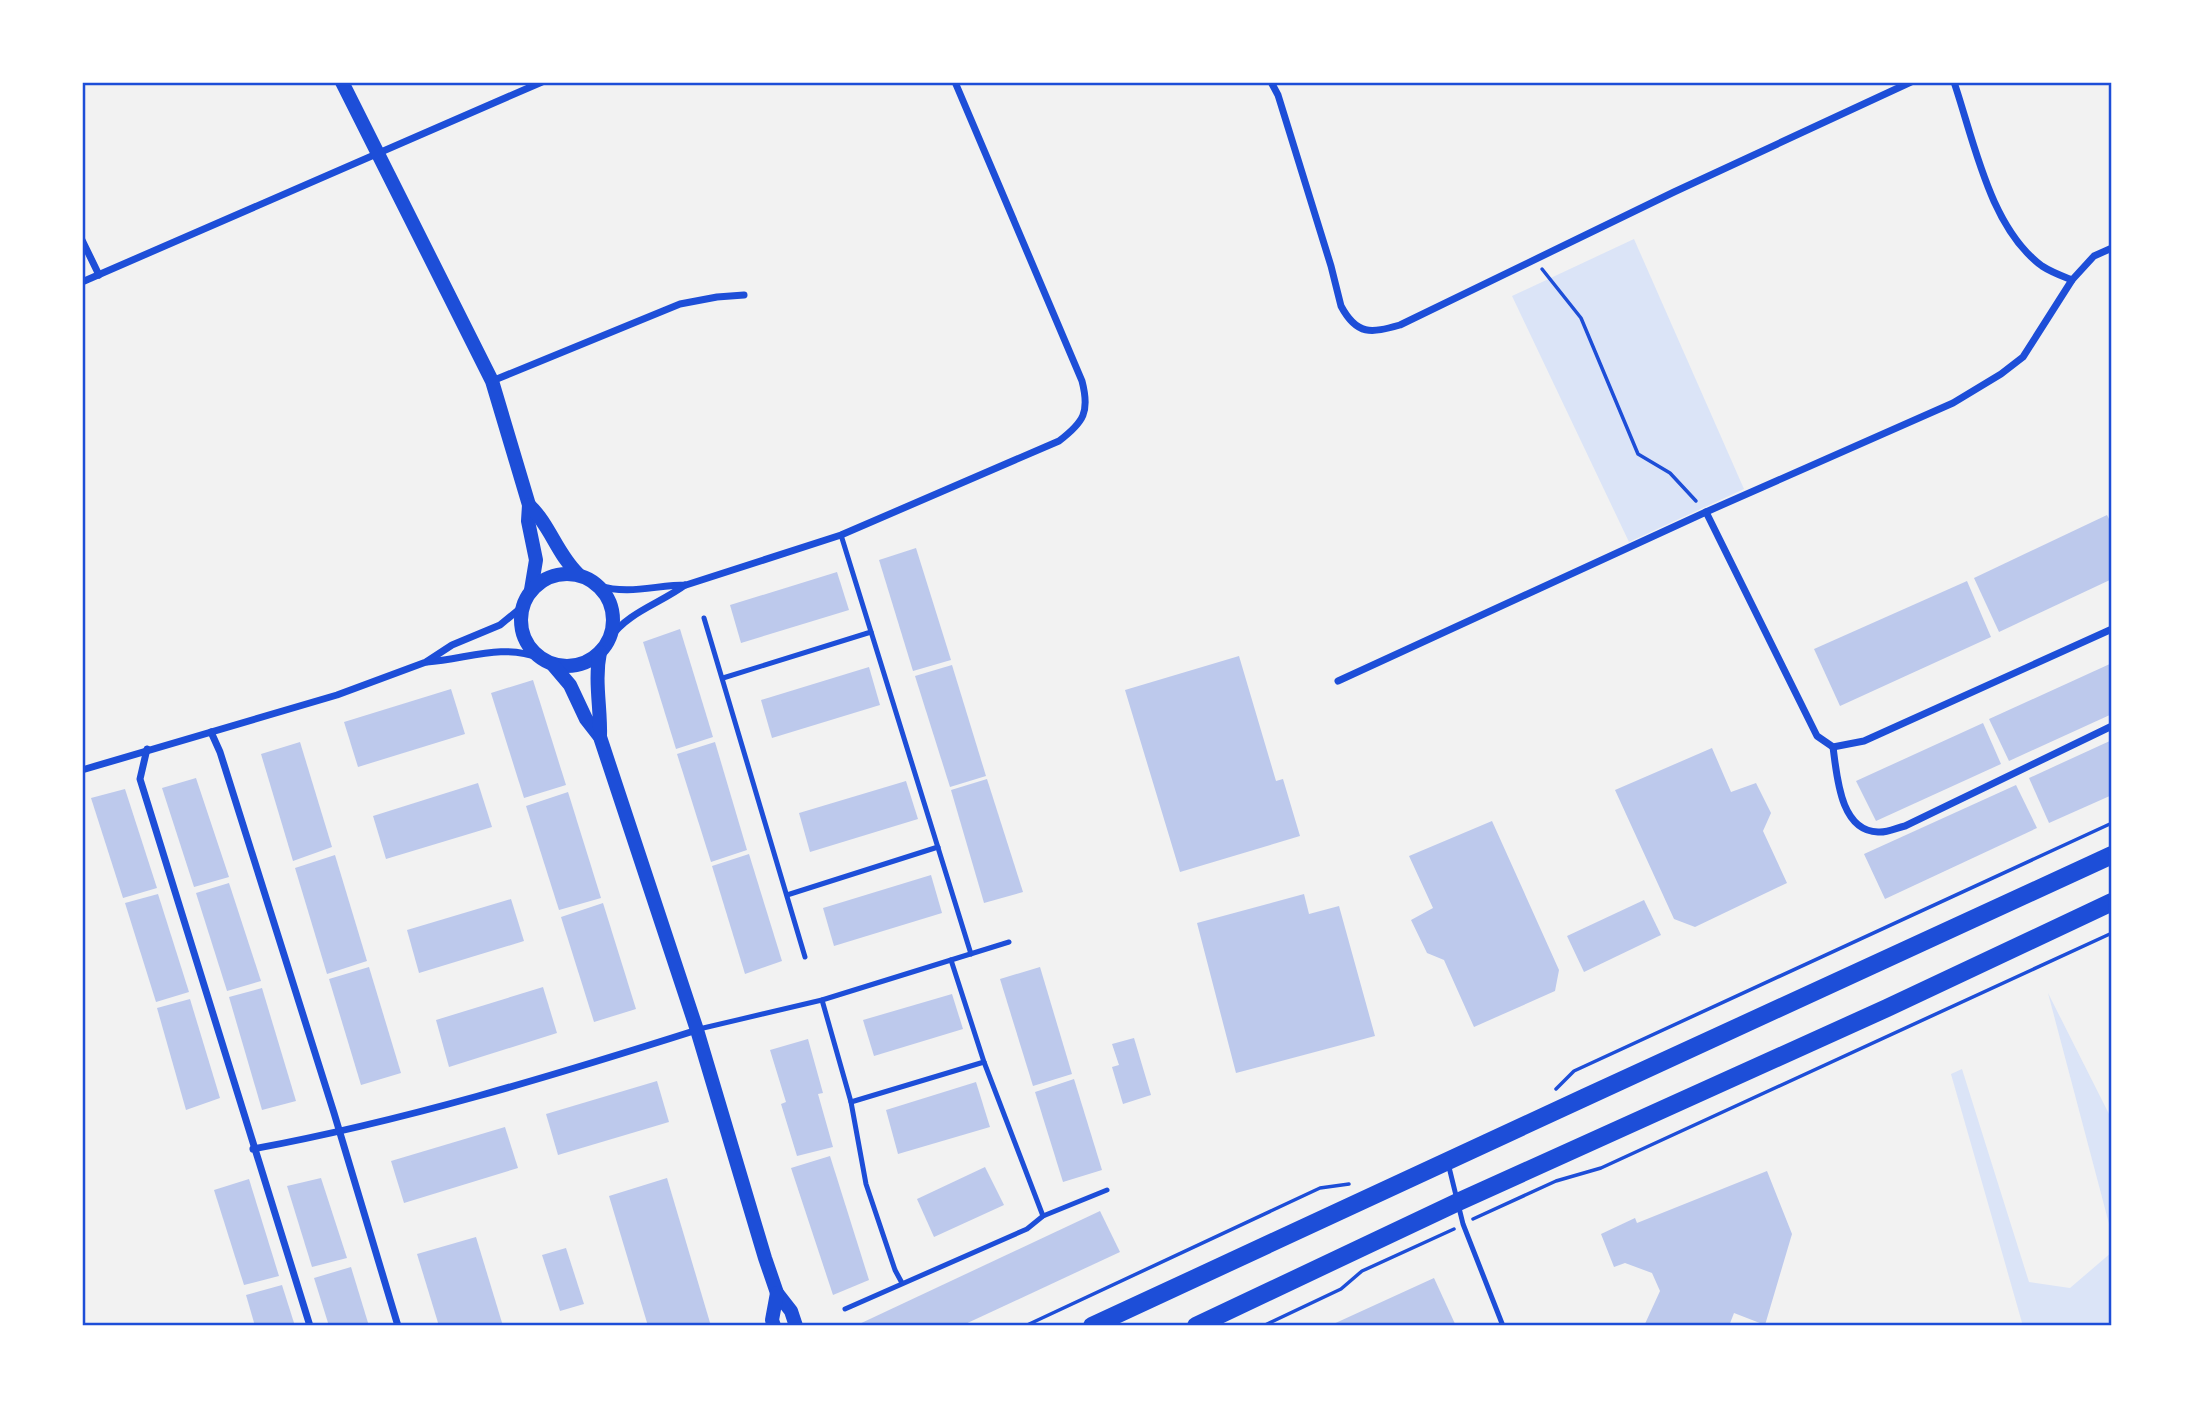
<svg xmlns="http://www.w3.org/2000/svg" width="2194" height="1408" font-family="'Playfair Display',serif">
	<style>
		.green { fill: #dbe4f7 }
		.building { fill: #bdc9ec }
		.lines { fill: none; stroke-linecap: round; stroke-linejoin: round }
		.path { stroke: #1d4ed8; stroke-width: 3.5 }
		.service { stroke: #1d4ed8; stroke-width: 5 }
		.minor { stroke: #1d4ed8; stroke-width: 7 }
		.secondary { stroke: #1d4ed8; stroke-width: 14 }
		.primary { stroke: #1d4ed8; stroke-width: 18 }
		.neatline { fill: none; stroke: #1d4ed8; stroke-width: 2.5 }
	</style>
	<rect width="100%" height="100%" fill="#f2f2f2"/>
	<g class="green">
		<polygon points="1634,239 1744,489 1629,542 1512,296"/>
		<polygon points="2048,993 2112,1120 2112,1235"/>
		<polygon points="1962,1069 2029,1282 2070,1288 2112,1252 2112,1326 2023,1326 1951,1074"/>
	</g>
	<g class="building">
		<polygon points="2107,515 2112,525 2112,579 1999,632 1974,578"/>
		<polygon points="916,548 951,660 913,671 879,560"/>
		<polygon points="837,572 849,610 741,643 730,605"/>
		<polygon points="1967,581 1991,637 1840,706 1814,649"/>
		<polygon points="680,629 713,737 676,749 643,642"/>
		<polygon points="1239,656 1276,781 1283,779 1300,836 1180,872 1125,690"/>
		<polygon points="2112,663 2112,714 2009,761 1989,719"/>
		<polygon points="952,665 986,776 950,787 915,676"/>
		<polygon points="869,667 880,705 772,738 761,700"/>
		<polygon points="533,680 566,785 524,798 491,693"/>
		<polygon points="451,689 465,734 358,767 344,722"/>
		<polygon points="1983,723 2001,764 1876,821 1856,781"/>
		<polygon points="2112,740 2112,795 2049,823 2029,778"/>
		<polygon points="300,742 332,847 293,861 261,754"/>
		<polygon points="715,742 747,850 711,862 677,754"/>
		<polygon points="1712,748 1731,792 1756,783 1771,813 1763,831 1787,883 1695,927 1674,919 1615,790"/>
		<polygon points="196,778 229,877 194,887 162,788"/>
		<polygon points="987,779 1023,892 984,903 951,790"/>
		<polygon points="906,781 918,819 810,852 799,813"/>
		<polygon points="478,783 492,827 386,859 373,816"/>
		<polygon points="2016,785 2037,828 1885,899 1864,854"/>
		<polygon points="125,789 157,888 123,898 91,798"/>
		<polygon points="568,792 601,898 559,910 526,806"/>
		<polygon points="1492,821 1559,970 1555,991 1474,1027 1444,960 1427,953 1411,920 1433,908 1409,856"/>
		<polygon points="749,854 782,961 745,974 712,866"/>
		<polygon points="335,855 367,961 327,974 295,868"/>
		<polygon points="931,875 942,913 834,946 823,908"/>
		<polygon points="229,883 261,981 227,991 196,893"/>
		<polygon points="158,894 189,992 156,1002 125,903"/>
		<polygon points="1304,894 1309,914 1339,906 1375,1036 1236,1073 1197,923"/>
		<polygon points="511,899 524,941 419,973 407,930"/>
		<polygon points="1644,900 1661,935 1584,972 1567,936"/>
		<polygon points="603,903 636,1009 594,1022 561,917"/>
		<polygon points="369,967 401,1073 361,1085 329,979"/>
		<polygon points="1040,967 1072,1074 1033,1086 1000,979"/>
		<polygon points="543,987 557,1033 449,1067 436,1020"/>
		<polygon points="262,988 296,1101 262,1110 229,997"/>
		<polygon points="952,994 963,1029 874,1056 863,1020"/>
		<polygon points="190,999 220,1098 186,1110 157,1008"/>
		<polygon points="1134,1038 1151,1095 1123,1104 1112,1067 1119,1065 1112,1044"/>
		<polygon points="808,1039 823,1093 818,1094 833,1147 797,1156 781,1104 786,1102 770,1050"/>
		<polygon points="1074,1079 1102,1170 1063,1182 1035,1092"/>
		<polygon points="657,1081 669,1122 558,1155 546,1114"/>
		<polygon points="976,1082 990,1127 898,1154 886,1110"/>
		<polygon points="505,1127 518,1168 404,1203 391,1161"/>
		<polygon points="830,1156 869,1280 833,1295 791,1168"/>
		<polygon points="985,1167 1004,1205 934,1237 917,1199"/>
		<polygon points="1767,1171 1792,1234 1765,1325 1734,1313 1729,1326 1644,1326 1660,1291 1652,1273 1625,1263 1614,1267 1601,1234 1635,1218 1637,1223"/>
		<polygon points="321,1178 347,1258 312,1267 287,1186"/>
		<polygon points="667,1178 711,1326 648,1326 609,1196"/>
		<polygon points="249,1179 279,1276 244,1285 214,1190"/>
		<polygon points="1100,1211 1120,1252 961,1326 855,1326"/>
		<polygon points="476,1237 503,1326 439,1326 417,1254"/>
		<polygon points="566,1248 584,1304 560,1311 542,1255"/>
		<polygon points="351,1267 369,1326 329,1326 314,1278"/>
		<polygon points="1434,1278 1456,1326 1329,1326"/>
		<polygon points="282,1285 295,1326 255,1326 246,1295"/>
	</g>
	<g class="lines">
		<g class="path">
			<polyline points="1542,269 1581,318 1638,454 1670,473 1696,501"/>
			<polyline points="1556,1089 1574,1071 2112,823"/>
			<polyline points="1473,1219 1556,1181 1601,1168 2112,933"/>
			<polyline points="1025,1326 1320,1188 1349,1184"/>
			<polyline points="1263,1326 1341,1289 1362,1271 1454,1229"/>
		</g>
		<g class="service">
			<polyline points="841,535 971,954"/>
			<polyline points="704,618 805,957"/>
			<polyline points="723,678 871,632"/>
			<polyline points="787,895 938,847"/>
			<polyline points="951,960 984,1062 1043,1216"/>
			<polyline points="822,1000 851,1102 866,1184 895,1270 902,1283"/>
			<polyline points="699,1029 822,1000 1009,942"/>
			<polyline points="851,1102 984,1062"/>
			<polyline points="1448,1163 1463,1224 1503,1326"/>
			<polyline points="845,1309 1027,1229 1043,1216 1107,1190"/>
		</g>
		<g class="minor">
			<path d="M1271 82 1278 95 1331 266 1341 306C1357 336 1371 333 1400 325L1674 192 1911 82"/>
			<path d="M1954 82C1974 141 1990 228 2042 266 2051 272 2062 276 2072 280"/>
			<polyline points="82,240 99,275"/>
			<polyline points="82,282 542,82"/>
			<polyline points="492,381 680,304 717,297 744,295"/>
			<polyline points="1706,512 1817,736 1833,747 1864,741 2112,629"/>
			<path d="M600 586C628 595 657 585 686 585L841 535 1059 441C1084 422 1090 412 1082 381L955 82"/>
			<path d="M610 638C628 612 661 603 685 585"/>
			<path d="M427 662C468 659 500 643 540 658"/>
			<polyline points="1338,681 1706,512 1953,403 2001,374 2023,357 2072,280 2094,256 2112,248"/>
			<polyline points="211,732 220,752 334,1113 398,1326"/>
			<path d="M1833 747C1837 776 1840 831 1878 832 1887 833 1896 828 1905 826L2112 726"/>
			<polyline points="147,749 140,779 310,1326"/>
			<polyline points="82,770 337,695 426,662 452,645 500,625 522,607"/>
			<path d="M253 1149C404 1121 552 1076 697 1030"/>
		</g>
		<g class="secondary">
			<polyline points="342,82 492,381 529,505 528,521 536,560 531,590"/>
			<path d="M529 505C550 525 557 554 578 574"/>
			<circle cx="567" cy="620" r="46"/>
			<polyline points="553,665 570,685 586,719 600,737 697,1030 765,1258 777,1293 791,1311 796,1326"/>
			<path d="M600 737C601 708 594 681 600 652"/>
			<polyline points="774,1326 772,1320 777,1293"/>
		</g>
		<g class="primary">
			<path d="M1092 1326C1431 1166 1772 1013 2112 855"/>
			<polyline points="1196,1326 1458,1202 1887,1008 2112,902"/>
		</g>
	</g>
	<rect width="2194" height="1408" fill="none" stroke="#ffffff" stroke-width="168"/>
	<rect x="84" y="84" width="2026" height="1240" class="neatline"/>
</svg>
